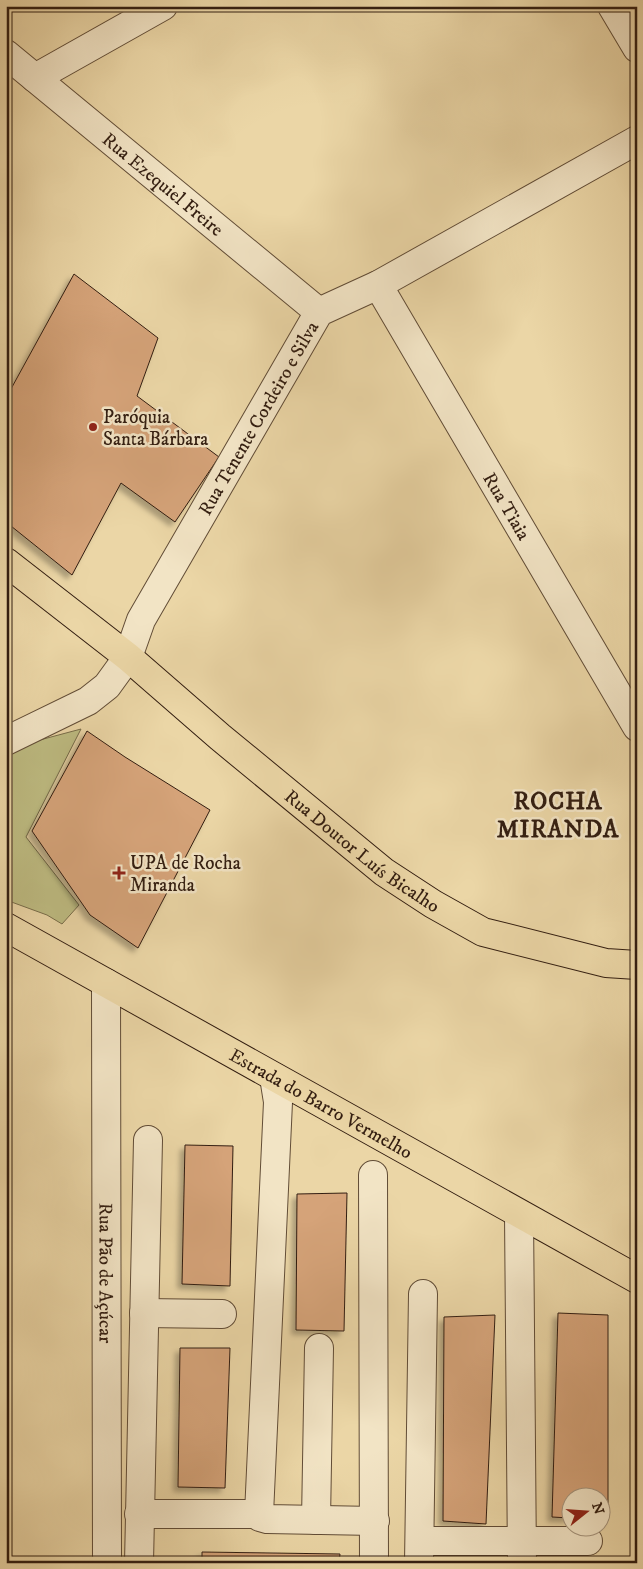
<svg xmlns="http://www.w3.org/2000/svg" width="643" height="1569" font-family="'IM FELL DW Pica',serif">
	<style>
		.green { fill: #bebc82; stroke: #786d4a }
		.building { fill: #d5a379; stroke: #331e11; filter: url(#shadow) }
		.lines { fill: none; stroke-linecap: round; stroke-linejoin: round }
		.minor-casing { stroke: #614c36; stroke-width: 30 }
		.major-casing { stroke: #331e11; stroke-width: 30 }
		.minor { stroke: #f2e4c5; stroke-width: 28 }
		.major { stroke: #ebd6a6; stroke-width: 28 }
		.poi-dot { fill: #8f2418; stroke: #f2e4c5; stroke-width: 2 }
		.labels { text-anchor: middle; stroke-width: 5; stroke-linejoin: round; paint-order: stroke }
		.street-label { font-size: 19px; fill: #331e11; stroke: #f2e4c5 }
		.poi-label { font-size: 19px; fill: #331e11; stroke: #f2e4c5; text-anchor: start }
		.district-label { font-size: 24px; font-weight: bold; letter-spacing: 1px; fill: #331e11; stroke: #f2e4c5 }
	</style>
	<defs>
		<filter id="shadow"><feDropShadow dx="-4.5" dy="4.5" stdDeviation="2.5" flood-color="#0004"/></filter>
	</defs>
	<rect width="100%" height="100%" fill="#ebd6a6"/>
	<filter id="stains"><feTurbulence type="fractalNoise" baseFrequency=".004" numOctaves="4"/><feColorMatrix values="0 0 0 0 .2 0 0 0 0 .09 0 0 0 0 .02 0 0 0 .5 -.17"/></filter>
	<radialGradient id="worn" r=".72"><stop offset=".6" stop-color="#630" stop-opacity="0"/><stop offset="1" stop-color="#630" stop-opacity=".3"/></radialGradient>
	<polygon class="green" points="81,729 26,837 79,905 62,924 47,915 6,900 6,749"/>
	<g class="building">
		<polygon points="74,274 158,338 137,396 219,457 175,522 121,483 72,575 6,522 6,398"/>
		<polygon points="87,731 125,757 210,810 138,948 90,915 32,831"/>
		<polygon points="185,1145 233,1146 230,1286 182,1284"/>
		<polygon points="347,1193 344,1331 296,1330 297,1194"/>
		<polygon points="558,1313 608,1315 608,1521 600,1520 600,1496 570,1496 570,1518 552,1517"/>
		<polygon points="495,1315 486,1524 443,1521 444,1317"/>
		<polygon points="180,1348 230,1348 225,1488 178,1487"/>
		<polygon points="202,1552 340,1554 339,1563 202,1563"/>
	</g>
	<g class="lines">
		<defs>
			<g id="minor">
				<polyline points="612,6 637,48"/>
				<path id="s1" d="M6 54 319 312"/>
				<polyline points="35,78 163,6"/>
				<path id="s2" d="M378 285 637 727"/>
				<path id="s3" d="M6 741 88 701 107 686 128 657 141 620 319 312 378 285 637 140"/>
				<path id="s4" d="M106 983 107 1563"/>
				<polyline points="373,1175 374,1563"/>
				<polyline points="519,1214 522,1563"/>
				<polyline points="144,1313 222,1314"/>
				<polyline points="139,1514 259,1514 260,1517 267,1519 375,1521"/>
				<polyline points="259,1514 278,1102 274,1077"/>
				<polyline points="316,1520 319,1348"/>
				<polyline points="420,1541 588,1541"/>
				<polyline points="139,1563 148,1140"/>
				<polyline points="419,1563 423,1294"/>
			</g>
			<g id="major">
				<path id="s5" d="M6 562 128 657 220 737 384 872 433 904 483 932 606 963 637 965"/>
				<path id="s6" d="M6 927 637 1279"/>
			</g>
		</defs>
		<use href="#minor" class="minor-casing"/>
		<use href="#major" class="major-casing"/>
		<use href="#minor" class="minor"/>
		<use href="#major" class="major"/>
	</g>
	<g class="poi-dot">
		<circle cx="93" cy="427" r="5"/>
		<path d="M116.5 865.5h5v5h5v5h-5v5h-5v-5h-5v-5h5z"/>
	</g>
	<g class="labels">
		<g class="street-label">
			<text dy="7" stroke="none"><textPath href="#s1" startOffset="204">Rua Ezequiel Freire</textPath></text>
			<text dy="7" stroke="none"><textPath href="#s3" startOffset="424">Rua Tenente Cordeiro e Silva</textPath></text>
			<text dy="7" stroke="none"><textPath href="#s2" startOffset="256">Rua Tiaia</textPath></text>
			<text dy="7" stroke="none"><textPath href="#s5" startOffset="459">Rua Doutor Luís Bicalho</textPath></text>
			<text dy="7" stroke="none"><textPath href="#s6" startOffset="361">Estrada do Barro Vermelho</textPath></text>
			<text dy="7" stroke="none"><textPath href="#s4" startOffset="290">Rua Pão de Açúcar</textPath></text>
		</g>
		<g class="poi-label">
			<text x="103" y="423">Paróquia<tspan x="103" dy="22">Santa Bárbara</tspan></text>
			<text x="130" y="869">UPA de Rocha<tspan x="130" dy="22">Miranda</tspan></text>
		</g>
		<g class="district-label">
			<text x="558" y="809">ROCHA<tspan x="558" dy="28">MIRANDA</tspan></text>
		</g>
	</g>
	<rect width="643" height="1569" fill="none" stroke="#ebd6a6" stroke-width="25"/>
	<rect x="8" y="8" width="628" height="1554" fill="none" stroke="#331e11" stroke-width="2.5"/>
	<rect x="12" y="12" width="618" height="1544" fill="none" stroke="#331e11"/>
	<g transform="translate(586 1512) rotate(73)"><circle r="24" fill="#f2e4c5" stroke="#a6957d"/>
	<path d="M0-4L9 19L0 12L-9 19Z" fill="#8f2418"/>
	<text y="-8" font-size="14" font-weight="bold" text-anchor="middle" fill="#331e11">N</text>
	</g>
	<rect width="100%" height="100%" filter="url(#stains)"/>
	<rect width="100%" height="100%" fill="url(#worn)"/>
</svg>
